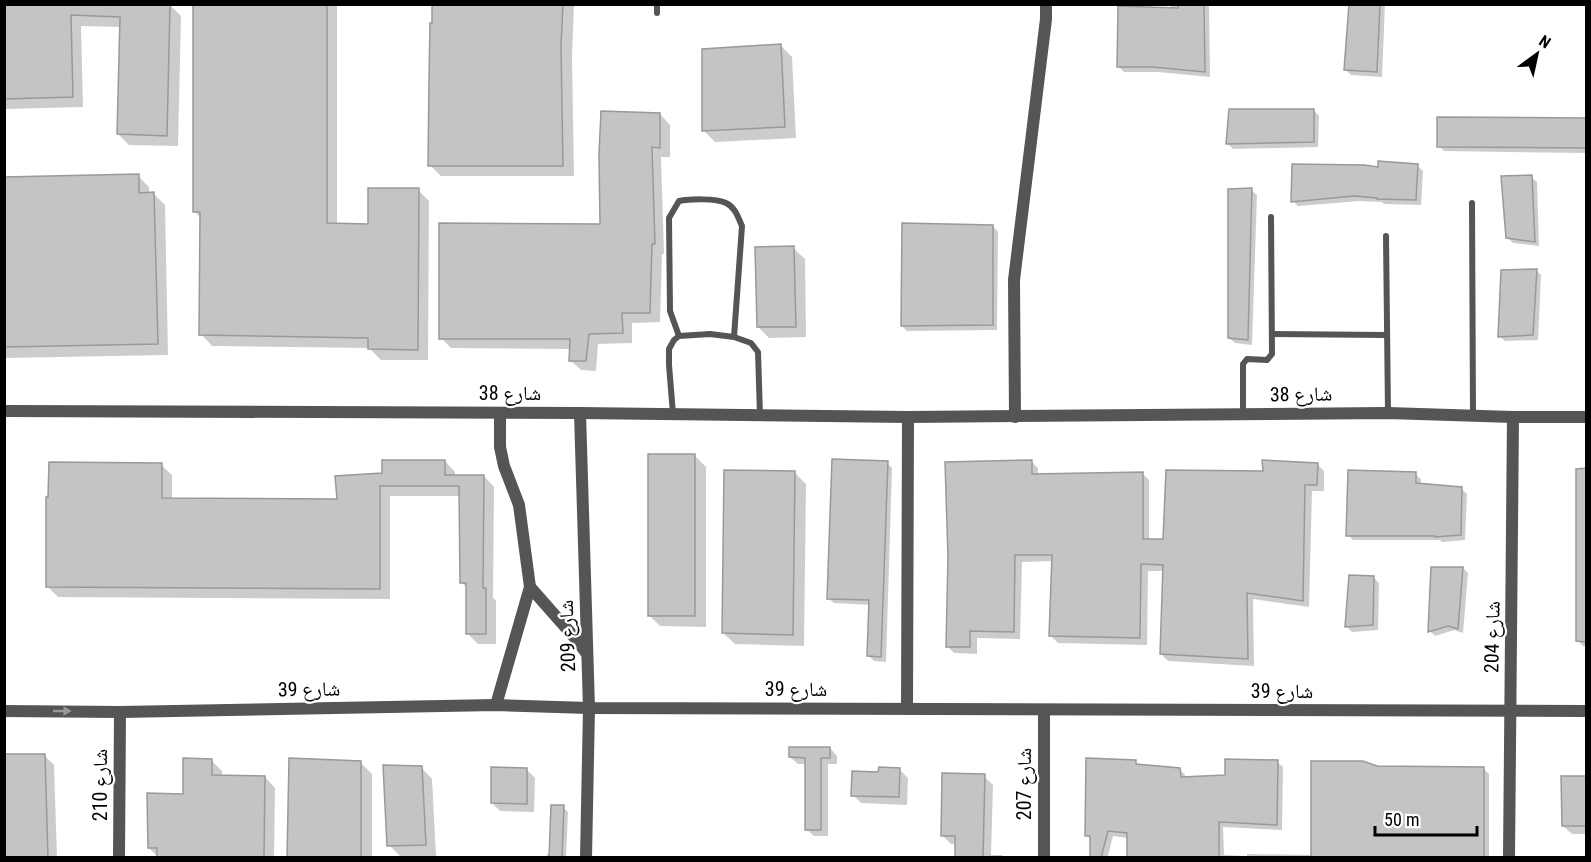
<svg xmlns="http://www.w3.org/2000/svg" width="1591" height="862" font-family="'Roboto Condensed','Noto Naskh Arabic',sans-serif">
	<style>
		.shadow { fill: #0003; fill-rule: evenodd }
		.building { fill: #c4c4c4; stroke: #999; stroke-width: 1.5 }
		.lines { fill: none; stroke-linecap: round; stroke-linejoin: round }
		.lane { stroke: #555; stroke-width: 6 }
		.street { stroke: #555; stroke-width: 12 }
		.oneway { fill: #999 }
		.labels { text-anchor: middle; stroke-width: 4.5; stroke-linejoin: round; paint-order: stroke }
		.street-label { font-size: 20px; fill: #000; stroke: #fff }
	</style>
	<rect width="100%" height="100%" fill="#fff"/>
	<g class="shadow">
		<polygon points="4,4 170,5 181,16 178,146 129,145 118,134 121,27 81,26 83,107 4,109"/>
		<polygon points="195,4 337,4 337,225 370,225 418,190 429,201 428,360 381,360 369,348 212,346 201,334 202,219 194,211"/>
		<polygon points="433,4 574,4 572,58 574,176 441,176 430,165"/>
		<polygon points="1171,4 1209,4 1210,77 1158,72 1124,72 1119,67 1171,9"/>
		<polygon points="1350,4 1385,4 1382,77 1351,75 1346,70"/>
		<polygon points="781,46 792,57 796,138 715,142 704,131"/>
		<polygon points="1314,110 1319,116 1318,147 1233,149 1228,144"/>
		<polygon points="660,114 670,125 670,157 661,157 664,254 662,254 660,322 632,323 632,343 598,344 596,371 581,370 570,360 571,349 451,348 441,338 601,225"/>
		<polygon points="1586,120 1586,153 1444,151 1439,146"/>
		<polygon points="1417,165 1423,171 1421,205 1384,204 1382,202 1360,201 1298,206 1293,201 1380,169"/>
		<polygon points="138,176 149,187 149,194 154,194 165,205 168,355 4,358 4,178"/>
		<polygon points="1531,177 1537,182 1539,246 1513,243 1507,237"/>
		<polygon points="1251,190 1257,195 1252,345 1235,343 1229,338"/>
		<polygon points="993,226 998,232 997,330 907,331 902,326"/>
		<polygon points="793,248 805,259 806,337 769,338 758,327"/>
		<polygon points="1536,270 1541,275 1538,340 1505,341 1499,336"/>
		<polygon points="694,455 706,467 706,627 660,626 649,615"/>
		<polygon points="445,461 455,472 455,476 484,476 494,487 493,598 496,600 496,644 478,644 467,633 467,588 461,582 461,496 390,496 390,599 58,597 48,587 161,465 172,475 172,499 338,501 384,474"/>
		<polygon points="1031,461 1038,468 1038,476 1142,473 1149,480 1149,541 1165,540 1265,472 1317,464 1324,471 1324,491 1312,491 1309,607 1253,599 1254,666 1168,661 1161,654 1164,571 1148,571 1147,645 1058,643 1051,636 1053,561 1022,562 1020,639 977,638 977,654 954,653 947,646"/>
		<polygon points="887,463 892,468 886,662 874,661 869,656 871,605 834,603 828,598"/>
		<polygon points="1586,470 1586,646 1583,646 1577,640"/>
		<polygon points="794,472 806,484 804,646 735,644 723,633"/>
		<polygon points="1415,474 1421,479 1421,485 1461,488 1467,494 1465,540 1442,542 1440,540 1353,540 1348,535"/>
		<polygon points="1463,568 1468,573 1463,633 1454,630 1435,636 1430,631"/>
		<polygon points="1374,578 1379,583 1378,630 1352,632 1347,627"/>
		<polygon points="830,748 837,756 837,764 828,764 828,836 814,836 806,829 807,764 798,764 790,757"/>
		<polygon points="44,755 54,765 57,858 4,858"/>
		<polygon points="211,760 222,771 222,777 265,777 275,788 274,858 159,858 149,848 185,795"/>
		<path d="M1135 762 1140 766 1180 769 1185 775V779L1226 776 1277 762 1283 767 1282 830 1223 827 1224 855 1247 856V854L1312 855 1377 768H1483L1489 774V858H1092V840L1087 835ZM1113 836 1128 838 1129 856H1108Z"/>
		<polygon points="361,763 372,774 372,858 288,858"/>
		<polygon points="421,767 432,779 436,856 400,856 389,845"/>
		<polygon points="526,769 535,778 534,812 500,811 492,803"/>
		<polygon points="899,769 908,778 907,805 861,803 853,795"/>
		<polygon points="984,776 993,785 991,855 1002,855 1005,858 977,858 969,845 951,844 942,835"/>
		<polygon points="1586,778 1586,834 1572,834 1563,826"/>
		<polygon points="563,807 568,812 566,858 547,858 547,854 551,854"/>
	</g>
	<g class="building">
		<polygon points="4,4 170,4 167,136 117,134 120,17 71,15 73,97 4,99"/>
		<polygon points="193,4 327,4 327,223 368,224 368,188 419,188 418,350 368,349 368,338 199,335 200,212 193,212"/>
		<polygon points="432,4 563,4 561,46 563,166 428,166 429,80 430,23 432,23"/>
		<polygon points="1178,4 1204,4 1205,72 1152,67 1117,67 1118,6 1178,8"/>
		<polygon points="1349,4 1380,4 1377,72 1344,70"/>
		<polygon points="781,44 785,127 702,131 702,49"/>
		<polygon points="1229,109 1314,109 1314,142 1226,144"/>
		<polygon points="601,111 660,113 660,148 652,147 655,244 652,244 650,313 622,313 623,333 589,334 586,361 569,361 570,339 439,339 439,223 600,224 599,155"/>
		<polygon points="1437,117 1587,118 1587,148 1437,147"/>
		<polygon points="1378,161 1418,164 1416,200 1377,199 1377,198 1354,196 1291,202 1292,164 1364,165 1378,167"/>
		<polygon points="139,174 139,193 154,192 158,344 4,347 4,177"/>
		<polygon points="1532,175 1535,242 1506,238 1501,176"/>
		<polygon points="1252,188 1248,340 1228,338 1228,189"/>
		<polygon points="902,223 993,225 993,325 901,326"/>
		<polygon points="794,246 796,327 757,327 755,247"/>
		<polygon points="1537,269 1533,335 1498,337 1501,270"/>
		<rect x="648" y="454" width="47" height="162"/>
		<polygon points="832,459 888,461 881,657 867,656 869,600 827,599"/>
		<polygon points="382,460 445,460 445,475 484,475 483,588 486,588 486,634 466,634 466,583 460,583 459,486 380,486 380,589 46,587 46,497 48,497 49,462 162,463 162,498 337,499 335,476 382,473"/>
		<polygon points="1032,460 1032,474 1143,472 1143,539 1163,539 1166,470 1263,471 1262,460 1318,463 1317,485 1305,485 1303,601 1247,593 1248,659 1160,654 1163,565 1141,564 1140,638 1049,636 1052,555 1015,555 1014,632 970,631 970,647 946,647 948,557 945,462"/>
		<polygon points="1587,468 1587,642 1576,641 1576,469"/>
		<polygon points="724,470 795,471 793,635 722,633"/>
		<polygon points="1348,470 1416,472 1416,483 1462,487 1461,535 1435,537 1435,536 1346,536"/>
		<polygon points="1431,567 1463,567 1458,629 1448,626 1428,632"/>
		<polygon points="1349,575 1374,576 1373,625 1345,627"/>
		<polygon points="789,747 830,747 830,758 821,758 821,830 805,830 805,758 789,757"/>
		<polygon points="4,754 45,754 48,858 4,858"/>
		<polygon points="183,758 212,759 212,775 265,776 264,858 157,858 157,848 148,848 147,793 183,794"/>
		<polygon points="289,758 361,761 361,858 287,858"/>
		<polygon points="1086,758 1136,760 1136,764 1180,768 1181,777 1225,775 1225,759 1278,760 1277,825 1219,822 1219,858 1127,858 1127,833 1108,831 1101,858 1090,858 1090,836 1085,836"/>
		<polygon points="1311,761 1363,761 1377,766 1484,767 1484,858 1311,858"/>
		<polygon points="383,765 422,766 426,845 387,846"/>
		<polygon points="491,767 527,768 527,804 491,803"/>
		<polygon points="879,767 900,768 899,797 851,796 852,771 878,772"/>
		<polygon points="942,773 985,774 983,858 955,858 955,836 941,836"/>
		<polygon points="1561,776 1587,776 1587,826 1562,826"/>
		<polygon points="551,805 564,805 562,858 549,858"/>
	</g>
	<g class="lines">
		<g class="lane">
			<polyline points="657,4 657,13"/>
			<polyline points="1472,203 1473,415"/>
			<polyline points="1386,236 1388,413"/>
			<polyline points="1272,334 1386,335"/>
			<path d="M679 336 670 311 669 218 679 201C689 199 716 198 726 203 735 207 738 217 742 226L734 337"/>
			<polyline points="673,414 669,365 669,349 674,340 679,336 710,334 734,337 751,343 758,352 760,415"/>
			<polyline points="1243,414 1243,364 1247,359 1267,360 1272,354 1271,217"/>
		</g>
		<g class="street">
			<polyline points="4,411 580,413 908,417 1388,413 1513,417 1586,417"/>
			<polyline points="580,413 589,708 586,858"/>
			<polyline points="1015,417 1014,280 1046,19 1046,4"/>
			<polyline points="530,587 575,638 587,654"/>
			<polyline points="496,705 530,587 519,505 504,466 500,447 500,413"/>
			<polyline points="907,709 908,417"/>
			<polyline points="4,711 120,712 496,705 589,708 1586,711"/>
			<polyline points="119,858 120,712"/>
			<polyline points="1044,858 1044,710"/>
			<polyline points="1509,858 1513,417"/>
		</g>
	</g>
	<defs><path id="oneway-solid" d="M-6-.8H1V-3.2L6.5 0L1 3.2V.8H-6Z" transform="scale(1.5)"/></defs>
	<use class="oneway" href="#oneway-solid" transform="translate(62 711)"/>
	<g class="labels">
		<g class="street-label">
			<text x="510" y="400">شارع 38</text>
			<text transform="translate(1301 394) rotate(-1)" y="7">شارع 38</text>
			<text transform="translate(567 636) rotate(-92)" y="7">شارع 209</text>
			<text transform="translate(1492 637) rotate(-89)" y="7">شارع 204</text>
			<text transform="translate(309 689) rotate(-1)" y="7">شارع 39</text>
			<text x="796" y="696">شارع 39</text>
			<text x="1282" y="698">شارع 39</text>
			<text transform="translate(1024 784) rotate(-90)" y="7">شارع 207</text>
			<text transform="translate(100 785) rotate(-90)" y="7">شارع 210</text>
		</g>
	</g>
	<rect width="1591" height="862" fill="none" stroke="#000000" stroke-width="12"/>
	<g transform="translate(1537 54) rotate(33)" stroke="#ffffff" stroke-width="4.5" paint-order="stroke">
	<path d="M0-4.5L10 22L0 15L-10 22Z" fill="#000000"/>
	<text y="-9" font-size="16" font-weight="bold" text-anchor="middle" fill="#000000">N</text>
	</g>
	<path d="M1375 826v9h102v-9" fill="none" stroke="#000000" stroke-width="3"/>
	<text x="1384" y="826" font-size="18" fill="#000000" stroke="#ffffff" stroke-width="4.5" paint-order="stroke">50 m</text>
</svg>
